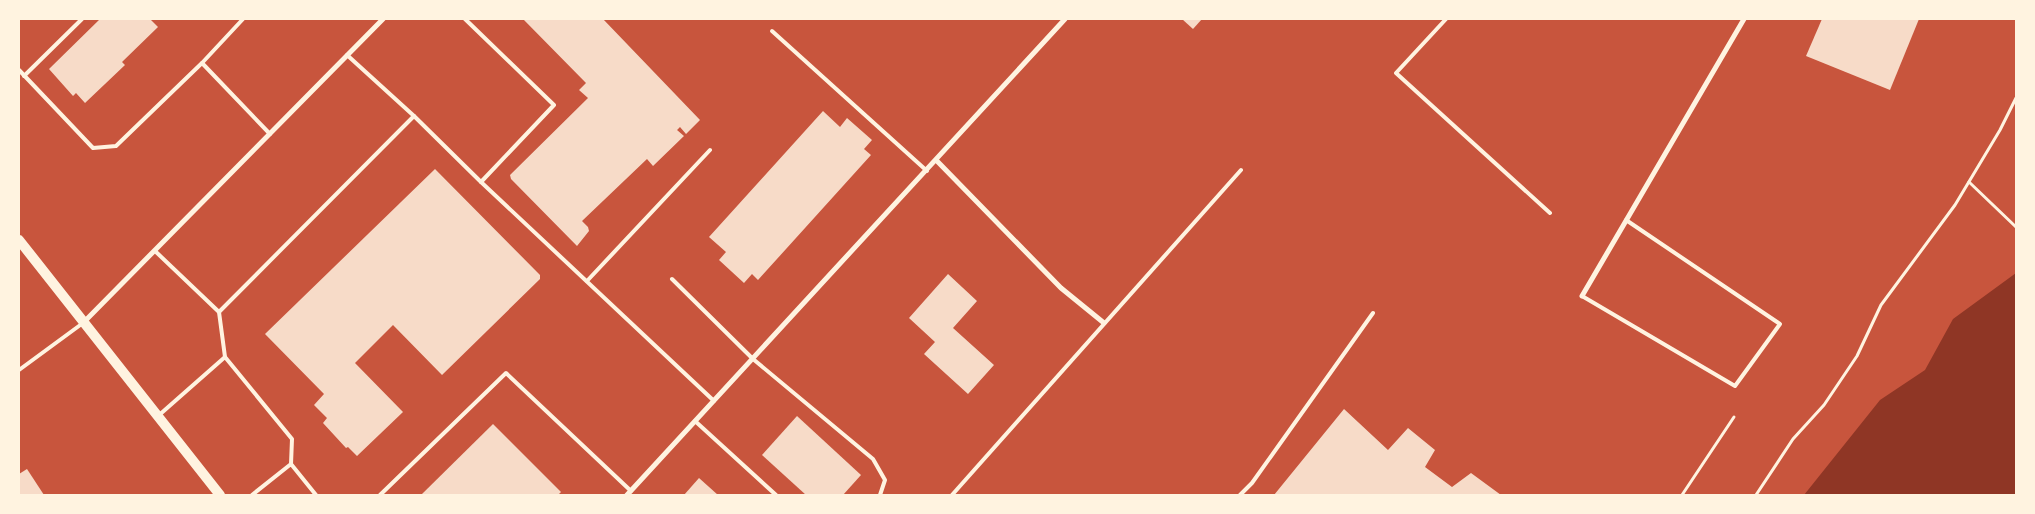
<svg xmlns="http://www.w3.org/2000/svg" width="2035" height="514" font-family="'IBM Plex Serif',serif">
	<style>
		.water { fill: #8f3625 }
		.building { fill: #f7dbc8 }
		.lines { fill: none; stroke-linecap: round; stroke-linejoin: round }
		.path { stroke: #fff3e0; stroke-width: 3 }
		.service { stroke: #fff3e0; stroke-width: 4 }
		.minor { stroke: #fff3e0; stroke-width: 5 }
		.secondary { stroke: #fff3e0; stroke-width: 10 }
	</style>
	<rect width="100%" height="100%" fill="#c8553d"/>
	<polygon class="water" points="2016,273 2016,495 1804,495 1880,400 1925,370 1953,319"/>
	<g class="building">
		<polygon points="100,19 150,19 158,27 122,62 125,65 85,103 76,93 73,96 49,69"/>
		<polygon points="523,19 603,19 700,120 686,134 680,127 677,130 684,136 653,166 647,159 582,221 588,227 589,231 577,246 511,179 510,175 588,98 579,90 586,83"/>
		<polygon points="1182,19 1202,19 1193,29"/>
		<polygon points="1822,19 1919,19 1890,90 1806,56"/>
		<polygon points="823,111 840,127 847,118 872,140 864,149 871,155 758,280 752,274 744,283 719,260 726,252 709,237"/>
		<polygon points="435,169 540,275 540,279 442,375 393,325 355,363 403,412 357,456 348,447 346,448 323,423 327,418 314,405 324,394 265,334"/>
		<polygon points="948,274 977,301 953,328 994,365 968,394 924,354 935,342 909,318"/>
		<polygon points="1344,409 1388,450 1408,428 1435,450 1425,467 1452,487 1471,473 1501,495 1274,495"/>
		<polygon points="797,416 861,475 843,495 806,495 762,455"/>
		<polygon points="493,424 561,492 558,495 421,495"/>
		<polygon points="27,469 44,495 19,495 19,474"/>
		<polygon points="699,478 718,495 684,495"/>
	</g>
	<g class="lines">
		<g class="path">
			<polyline points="1969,182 2016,227"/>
			<polyline points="1682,495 1734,417"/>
			<polyline points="1756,495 1793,439 1824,405 1857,356 1881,305 1955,205 2000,130 2016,98"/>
		</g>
		<g class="service">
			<polyline points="1446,19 1396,73 1550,213"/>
			<polyline points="772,31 927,171"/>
			<polyline points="202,63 243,19"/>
			<polyline points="19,70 93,148 116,146 202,63 270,134"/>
			<polyline points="24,76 82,19"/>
			<polyline points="414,116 481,182 554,105 465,19"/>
			<polyline points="481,182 714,401"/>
			<polyline points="155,251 219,312 225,357"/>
			<polyline points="672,279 753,359 873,459 885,480 880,495"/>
			<polyline points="587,281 710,150"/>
			<polyline points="1582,296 1735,386 1780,324 1626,220"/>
			<polyline points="219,312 414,116 347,55"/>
			<polyline points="19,370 83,323"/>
			<polyline points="158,416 225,357 292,439 291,464"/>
			<polyline points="695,421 776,495"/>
			<polyline points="252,495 291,464 316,495"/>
			<polyline points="380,495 506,373 631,491"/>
			<polyline points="952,495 1241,170"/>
			<polyline points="1240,495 1252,483 1373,313"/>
		</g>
		<g class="minor">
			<polyline points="937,161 1061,288 1104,323"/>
			<polyline points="1582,296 1744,19"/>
			<polyline points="84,322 383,19"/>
			<polyline points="627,495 1065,19"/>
		</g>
		<polyline class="secondary" points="19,240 220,495"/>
	</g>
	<rect width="2035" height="514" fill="none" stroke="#fff3e0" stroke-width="40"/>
</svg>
